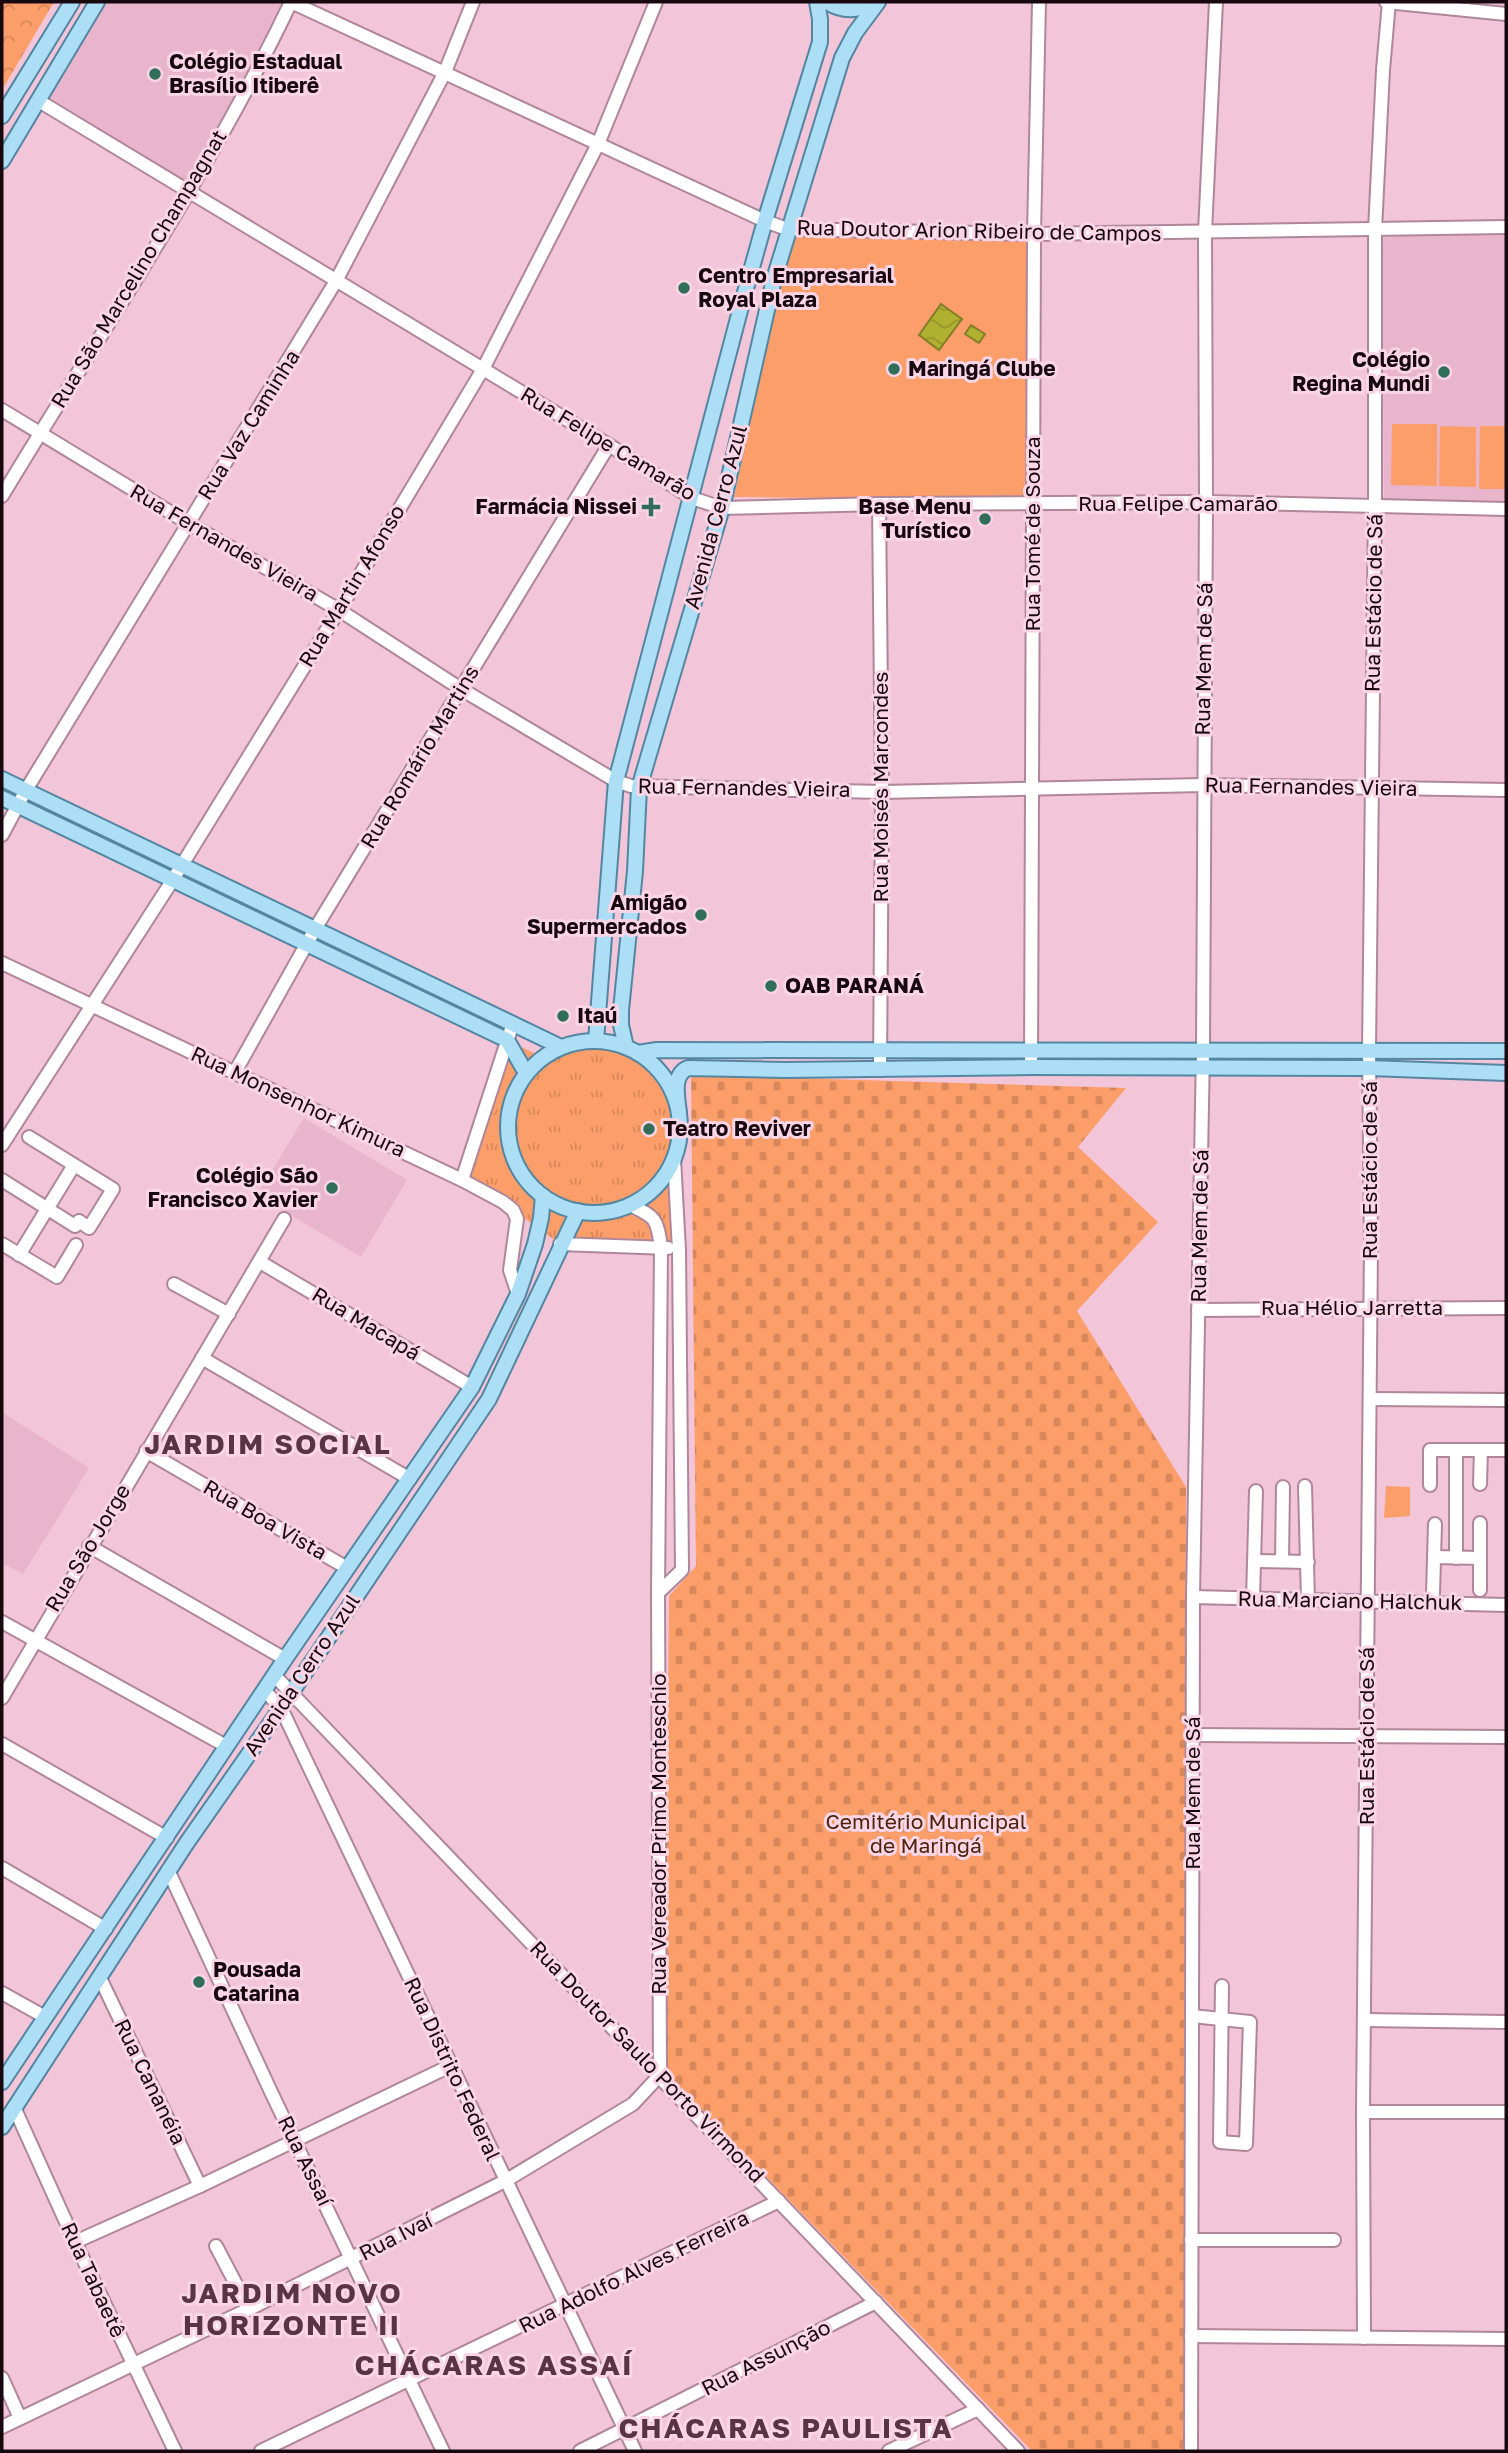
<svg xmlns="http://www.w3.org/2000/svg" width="1508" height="2453" font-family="'Golos Text',sans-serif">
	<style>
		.built { fill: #e9b5cd }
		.grass { fill: url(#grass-tufts) }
		.forest { fill: url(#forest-crowns) }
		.cemetery { fill: url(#cemetery-stones) }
		.pitch { fill: #fc9e69 }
		.water { fill: url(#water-waves); stroke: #827e27; stroke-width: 2 }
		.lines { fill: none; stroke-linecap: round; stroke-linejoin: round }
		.minor-casing { stroke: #b0869a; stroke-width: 16 }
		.major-casing { stroke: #5486a2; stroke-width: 18 }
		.minor { stroke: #fff; stroke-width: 12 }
		.major { stroke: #acdff6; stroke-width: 14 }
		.poi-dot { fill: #306e5a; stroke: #fad5e5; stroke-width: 2.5 }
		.labels { text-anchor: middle; stroke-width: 6; stroke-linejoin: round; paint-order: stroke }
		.poi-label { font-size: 21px; font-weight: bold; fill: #180910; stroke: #fad5e5; text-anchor: start }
		.street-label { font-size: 21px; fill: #180910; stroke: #fad5e5 }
		.park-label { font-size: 21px; fill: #4b240b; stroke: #fad5e5 }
		.district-label { font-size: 28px; font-weight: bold; letter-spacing: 2px; fill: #583445; stroke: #fad5e5 }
	</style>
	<defs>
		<pattern id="grass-tufts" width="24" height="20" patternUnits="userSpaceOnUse" patternTransform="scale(1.75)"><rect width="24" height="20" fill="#fc9e69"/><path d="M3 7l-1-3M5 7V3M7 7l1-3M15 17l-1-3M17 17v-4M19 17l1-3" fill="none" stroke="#d7875a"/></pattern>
		<pattern id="forest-crowns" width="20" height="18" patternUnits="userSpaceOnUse" patternTransform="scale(1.75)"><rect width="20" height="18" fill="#fc9e69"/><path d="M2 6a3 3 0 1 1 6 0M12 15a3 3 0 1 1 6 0" fill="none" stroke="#d7875a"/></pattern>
		<pattern id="cemetery-stones" width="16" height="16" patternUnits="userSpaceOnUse" patternTransform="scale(1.75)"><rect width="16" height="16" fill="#fc9e69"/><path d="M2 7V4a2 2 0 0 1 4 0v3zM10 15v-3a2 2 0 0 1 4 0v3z" fill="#d7875a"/></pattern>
		<pattern id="water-waves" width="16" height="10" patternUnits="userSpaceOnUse" patternTransform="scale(1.75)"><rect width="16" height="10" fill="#b0b031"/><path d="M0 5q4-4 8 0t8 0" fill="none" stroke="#97962a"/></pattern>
	</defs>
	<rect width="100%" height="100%" fill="#f2c5d9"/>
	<g class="built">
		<polygon points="97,2 291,2 189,192 39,101"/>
		<polygon points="1506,231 1506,508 1384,507 1382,237"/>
		<polygon points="304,1118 407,1180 361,1257 257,1195"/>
		<polygon points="2,1412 89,1468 23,1574 2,1563"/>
	</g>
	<path class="grass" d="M507 1040 542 1057C553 1051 564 1045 577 1043 624 1033 673 1068 679 1115 681 1131 675 1143 674 1158 672 1185 677 1222 679 1250L560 1244 513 1210 462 1180Z"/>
	<polygon class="forest" points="2,2 54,2 2,90"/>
	<polygon class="cemetery" points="691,1075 1126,1088 1078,1147 1158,1222 1077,1311 1186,1487 1184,2451 1032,2451 665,2072 669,1596 696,1566"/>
	<g class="pitch">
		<polygon points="791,234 1027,241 1025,500 734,497"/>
		<polygon points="1392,424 1437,424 1437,486 1391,485"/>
		<polygon points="1440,426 1476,427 1476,487 1439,486"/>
		<polygon points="1480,426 1506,426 1506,489 1479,489"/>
		<polygon points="1386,1486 1410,1487 1410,1516 1384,1518"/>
	</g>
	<g class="water">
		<polygon points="941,304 962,319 939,350 919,335"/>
		<polygon points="971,325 985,334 979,343 965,334"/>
	</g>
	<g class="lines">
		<defs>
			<g id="minor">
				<polyline points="291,2 765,221 787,229 1034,234 1506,227"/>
				<polyline points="1386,2 1506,14"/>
				<polyline points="39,101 609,445 692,498 722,508 879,504 1206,502 1506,509"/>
				<polyline points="2,410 188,523 339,610 461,689 616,781 631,786 882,792 1203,785 1506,790"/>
				<path d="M2 496C100 333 209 174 291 2"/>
				<polyline points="879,504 882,792 880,1070"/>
				<polyline points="2,835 26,790 336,281 445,72 473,2"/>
				<polyline points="2,963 462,1180 503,1202 513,1210 517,1219 510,1270 518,1294"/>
				<polyline points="1031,1067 1034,234 1039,2"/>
				<polyline points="235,1072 315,929 609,445"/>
				<polyline points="2,1145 172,881 339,610 483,369 598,144 656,2"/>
				<polyline points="2,1180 75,1226 79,1221 89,1228 113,1189 29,1137"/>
				<polyline points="462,1180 513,1023"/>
				<path d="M630 1205C656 1217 657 1219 661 1247L658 1593 660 2075"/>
				<polyline points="2,1244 57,1277 76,1245"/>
				<polyline points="560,1244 668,1248"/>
				<polyline points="19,1255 74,1165"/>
				<polyline points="260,1262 472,1387"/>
				<polyline points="174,1284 229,1314"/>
				<polyline points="1198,1310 1506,1308"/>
				<polyline points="202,1358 410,1479"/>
				<polyline points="1370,1399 1506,1400"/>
				<polyline points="1456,1450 1456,1558"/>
				<polyline points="146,1451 347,1568"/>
				<polyline points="1480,1484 1481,1450"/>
				<polyline points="1430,1485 1430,1450 1506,1450"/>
				<polyline points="1305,1486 1308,1600"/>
				<polyline points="89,1546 285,1659"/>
				<polyline points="1434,1557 1480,1558"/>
				<polyline points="1255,1561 1308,1562"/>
				<polyline points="1282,1561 1283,1487"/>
				<polyline points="1480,1590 1480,1523"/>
				<polyline points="658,1593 682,1570 679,1250 674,1158"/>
				<polyline points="1433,1594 1435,1524"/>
				<polyline points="1193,1597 1506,1605"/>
				<polyline points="1253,1599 1256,1491"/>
				<polyline points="2,1622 226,1746"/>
				<polyline points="274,1675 1018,2451"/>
				<polyline points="264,1690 281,1708 635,2451"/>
				<polyline points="2,1698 284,1219"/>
				<polyline points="1194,1735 1506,1737"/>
				<polyline points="2,1744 167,1838"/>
				<polyline points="2,1868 106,1929"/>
				<polyline points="168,1870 272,2094 443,2451"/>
				<polyline points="100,1978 200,2186"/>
				<polyline points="2,1993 45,2017"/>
				<polyline points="1192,2016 1250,2022 1246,2144 1220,2142 1222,1986"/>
				<polyline points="1364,2020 1506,2022"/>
				<polyline points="14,2107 75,2242 175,2451"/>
				<polyline points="1363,2112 1506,2112"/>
				<polyline points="1191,2240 1334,2240"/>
				<polyline points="75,2242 200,2186 450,2066"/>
				<polyline points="216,2246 249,2309"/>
				<polyline points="1191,2336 1506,2339"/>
				<polyline points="1364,2338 1363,2112 1371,1247 1369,1051 1375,508 1375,230 1383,70 1389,2"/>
				<polyline points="2,2378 20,2418"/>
				<polyline points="2,2427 249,2309 505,2181 633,2104 660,2075"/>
				<polyline points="261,2451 779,2201"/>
				<polyline points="580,2451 876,2302"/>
				<polyline points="889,2451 978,2409"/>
				<polyline points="1191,2451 1193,1597 1203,1050 1206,502 1205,232 1216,2"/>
			</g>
			<g id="major">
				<path d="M827 2C845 13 857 10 876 3"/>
				<polyline points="2,116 72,2"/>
				<polyline points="2,161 97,2"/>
				<polyline points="2,779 561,1047"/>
				<polyline points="2,798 507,1040 526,1073"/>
				<polyline points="596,1041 616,781 742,303 765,221 820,42 820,19 817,2"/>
				<circle cx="594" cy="1127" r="86"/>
				<polyline points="626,1047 621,1025 621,1010 635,871 639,788 722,508 774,279 842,58 855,33 878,2"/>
				<polyline points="638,1053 657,1050 1506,1051"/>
				<path d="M679 1114C678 1099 671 1075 688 1068L785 1070 1031 1067 1369 1068 1506 1073"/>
				<polyline points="2,2082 285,1659 472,1387 518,1294 535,1244 541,1218 543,1196"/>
				<polyline points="2,2127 186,1844 281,1708 489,1399 578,1211"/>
			</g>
		</defs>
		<use href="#minor" class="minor-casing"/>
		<use href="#major" class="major-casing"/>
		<use href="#minor" class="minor"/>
		<use href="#major" class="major"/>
	</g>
	<g class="poi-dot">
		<circle cx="155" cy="74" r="7"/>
		<circle cx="684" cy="288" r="7"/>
		<circle cx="894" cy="369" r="7"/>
		<circle cx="1444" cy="372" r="7"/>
		<path d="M647.5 496.5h7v7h7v7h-7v7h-7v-7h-7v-7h7z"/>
		<circle cx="985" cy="519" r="7"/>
		<circle cx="701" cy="915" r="7"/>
		<circle cx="771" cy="986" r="7"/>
		<circle cx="563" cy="1016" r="7"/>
		<circle cx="649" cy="1129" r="7"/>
		<circle cx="332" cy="1188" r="7"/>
		<circle cx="199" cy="1982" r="7"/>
	</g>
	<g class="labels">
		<g class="poi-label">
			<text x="169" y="69">Colégio Estadual<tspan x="169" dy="24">Brasílio Itiberê</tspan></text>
			<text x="698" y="283">Centro Empresarial<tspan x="698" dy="24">Royal Plaza</tspan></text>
			<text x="1430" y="367" text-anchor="end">Colégio<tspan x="1430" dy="24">Regina Mundi</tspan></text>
			<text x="908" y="376">Maringá Clube</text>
			<text x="637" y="514" text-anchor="end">Farmácia Nissei</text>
			<text x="971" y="514" text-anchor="end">Base Menu<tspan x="971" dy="24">Turístico</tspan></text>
			<text x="687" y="910" text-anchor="end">Amigão<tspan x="687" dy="24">Supermercados</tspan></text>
			<text x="785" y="993">OAB PARANÁ</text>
			<text x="577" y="1023">Itaú</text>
			<text x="663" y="1136">Teatro Reviver</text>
			<text x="318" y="1183" text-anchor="end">Colégio São<tspan x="318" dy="24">Francisco Xavier</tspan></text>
			<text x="213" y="1977">Pousada<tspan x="213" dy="24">Catarina</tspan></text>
		</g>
		<g class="street-label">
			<text transform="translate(979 231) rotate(1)" y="7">Rua Doutor Arion Ribeiro de Campos</text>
			<text transform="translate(139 269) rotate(-59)" y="7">Rua São Marcelino Champagnat</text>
			<text transform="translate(249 425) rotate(-58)" y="7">Rua Vaz Caminha</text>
			<text transform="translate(608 444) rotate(31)" y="7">Rua Felipe Camarão</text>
			<text x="1178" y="511">Rua Felipe Camarão</text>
			<text transform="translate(716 517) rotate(-75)" y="7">Avenida Cerro Azul</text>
			<text transform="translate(1033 534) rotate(-90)" y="7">Rua Tomé de Souza</text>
			<text transform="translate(224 543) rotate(30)" y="7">Rua Fernandes Vieira</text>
			<text transform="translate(352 586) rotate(-59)" y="7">Rua Martin Afonso</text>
			<text transform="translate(1374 603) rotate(-89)" y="7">Rua Estácio de Sá</text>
			<text transform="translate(1204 659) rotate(-89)" y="7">Rua Mem de Sá</text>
			<text transform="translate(420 757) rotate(-59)" y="7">Rua Romário Martins</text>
			<text transform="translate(881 787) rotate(-90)" y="7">Rua Moisés Marcondes</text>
			<text transform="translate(1311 787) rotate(1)" y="7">Rua Fernandes Vieira</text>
			<text transform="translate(744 788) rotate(1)" y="7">Rua Fernandes Vieira</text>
			<text transform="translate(298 1102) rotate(25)" y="7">Rua Monsenhor Kimura</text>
			<text transform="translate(1370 1170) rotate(-90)" y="7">Rua Estácio de Sá</text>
			<text transform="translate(1200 1226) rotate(-89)" y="7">Rua Mem de Sá</text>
			<text x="1352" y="1315">Rua Hélio Jarretta</text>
			<text transform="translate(366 1324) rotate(31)" y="7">Rua Macapá</text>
			<text transform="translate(265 1520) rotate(30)" y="7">Rua Boa Vista</text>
			<text transform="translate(88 1548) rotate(-59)" y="7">Rua São Jorge</text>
			<text transform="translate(1350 1601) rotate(1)" y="7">Rua Marciano Halchuk</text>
			<text transform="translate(302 1675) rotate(-56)" y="7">Avenida Cerro Azul</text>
			<text transform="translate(1367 1736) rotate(-90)" y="7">Rua Estácio de Sá</text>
			<text transform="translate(1193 1793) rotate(-90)" y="7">Rua Mem de Sá</text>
			<text transform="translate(659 1834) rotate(-90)" y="7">Rua Vereador Primo Monteschio</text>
			<text transform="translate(647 2062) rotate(46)" y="7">Rua Doutor Saulo Porto Virmond</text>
			<text transform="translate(452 2069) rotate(65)" y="7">Rua Distrito Federal</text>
			<text transform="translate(150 2082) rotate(64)" y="7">Rua Cananéia</text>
			<text transform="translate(305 2161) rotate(64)" y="7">Rua Assaí</text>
			<text transform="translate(396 2237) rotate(-27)" y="7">Rua Ivaí</text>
			<text transform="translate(634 2272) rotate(-26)" y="7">Rua Adolfo Alves Ferreira</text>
			<text transform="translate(93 2280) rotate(65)" y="7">Rua Tabaetê</text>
			<text transform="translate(766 2358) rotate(-27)" y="7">Rua Assunção</text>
		</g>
		<g class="park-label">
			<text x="926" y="1829">Cemitério Municipal<tspan x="926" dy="24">de Maringá</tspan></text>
		</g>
		<g class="district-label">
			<text x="268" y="1454">JARDIM SOCIAL</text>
			<text x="292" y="2303">JARDIM NOVO<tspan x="292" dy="32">HORIZONTE II</tspan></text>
			<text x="494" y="2375">CHÁCARAS ASSAÍ</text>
			<text x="786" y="2438">CHÁCARAS PAULISTA</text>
		</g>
	</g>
	<rect width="1508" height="2453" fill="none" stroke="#180910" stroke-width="7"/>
</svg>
